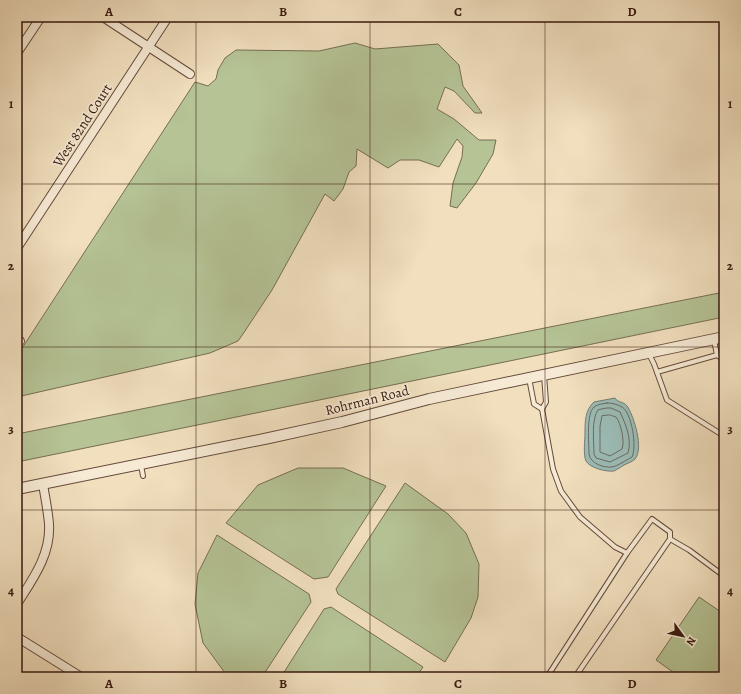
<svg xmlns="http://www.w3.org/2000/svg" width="741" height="694" font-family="Alegreya,serif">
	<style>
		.green { fill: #b5c395; stroke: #766e52 }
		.water { fill: #9bbcb6; stroke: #737b73 }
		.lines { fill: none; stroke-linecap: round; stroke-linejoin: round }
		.shore { stroke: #696a62; stroke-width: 1 }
		.service-casing { stroke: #664a3a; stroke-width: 6 }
		.minor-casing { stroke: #664a3a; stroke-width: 10 }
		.tertiary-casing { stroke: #664a3a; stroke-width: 12 }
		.service { stroke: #f6ead5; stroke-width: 4 }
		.minor { stroke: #f6ead5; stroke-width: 8 }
		.tertiary { stroke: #f6ead5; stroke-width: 10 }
		.grid { fill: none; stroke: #37190e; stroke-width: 1; stroke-opacity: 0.55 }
		.labels { text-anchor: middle; stroke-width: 3.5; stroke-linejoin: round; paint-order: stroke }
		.street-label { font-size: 14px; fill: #37190e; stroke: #f6ead5 }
		.neatline { fill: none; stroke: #37190e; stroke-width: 1.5 }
		.grid-label { font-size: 13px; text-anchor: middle; font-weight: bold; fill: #37190e }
	</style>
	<rect width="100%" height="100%" fill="#f1dfbe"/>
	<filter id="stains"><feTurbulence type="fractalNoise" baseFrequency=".005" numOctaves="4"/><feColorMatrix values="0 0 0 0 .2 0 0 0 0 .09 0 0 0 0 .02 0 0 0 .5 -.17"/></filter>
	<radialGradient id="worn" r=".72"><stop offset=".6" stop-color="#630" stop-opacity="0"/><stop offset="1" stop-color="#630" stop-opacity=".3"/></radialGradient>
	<g class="green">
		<polygon points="355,43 375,49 438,44 459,65 463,86 482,113 475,113 454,91 445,87 437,109 454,119 479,140 496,140 493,154 476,183 457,208 450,206 453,183 462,157 463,146 457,139 439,167 419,160 400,160 388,168 357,149 356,166 349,172 343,189 334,201 325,194 272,290 243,334 238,341 210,353 17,397 17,356 195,82 208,86 216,79 218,70 225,58 236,50 319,51"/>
		<polygon points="724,292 724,317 17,462 17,434"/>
		<polygon points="298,468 343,468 386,486 328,577 314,579 226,523 258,485"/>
		<polygon points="405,483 448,514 466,533 479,564 478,597 471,618 445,662 338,594 336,589"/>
		<polygon points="217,535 309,594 311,602 262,677 228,677 203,643 195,604 198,573"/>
		<polygon points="699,597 724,614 724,677 680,677 656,660"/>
		<polygon points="331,607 423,667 416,677 281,677 324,609"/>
	</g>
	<path class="water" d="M615 398C618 403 623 401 627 406 634 416 644 449 635 459 632 462 628 463 624 465 621 467 618 469 614 471 606 472 590 468 586 461 583 454 585 441 585 433 585 422 585 410 594 402Z"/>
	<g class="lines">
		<g class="shore">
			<path d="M607 403C612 403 617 404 622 407 632 413 637 447 632 457 626 460 618 466 612 467 603 468 590 463 589 454 589 443 586 414 594 407 598 404 603 404 607 403Z"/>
			<path d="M607 408H611L620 412C626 425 632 439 628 453L610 462 596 458 594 454C594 442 591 419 598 410Z"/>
			<path d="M610 415C610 415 616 417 616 417 621 423 625 442 622 449L610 456 600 452V426L602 416Z"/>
		</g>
		<defs>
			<g id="service">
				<polyline points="714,340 717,355 724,360"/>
				<polyline points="649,354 654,364 667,400 724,436"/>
				<polyline points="657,372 717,355"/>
				<polyline points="544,375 546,402 542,409 553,469 561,491 580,517 615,547 627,553"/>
				<polyline points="529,378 534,404 542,409"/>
				<polyline points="141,465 143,476"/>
				<polyline points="670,539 689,550 724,576"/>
				<polyline points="547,677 627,553 652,519 670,532 670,539 575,677"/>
			</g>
			<g id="minor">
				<polyline points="103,17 190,74"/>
				<polyline points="17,53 41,17"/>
				<polyline points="17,248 168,17"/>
				<polyline points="17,342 20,341"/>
				<path d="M17 604C32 580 51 555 49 524 48 511 45 497 43 484"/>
				<polyline points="17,637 81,677"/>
			</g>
			<polyline id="tertiary" points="17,489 269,438 342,422 429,399 724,337"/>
		</defs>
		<use href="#service" class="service-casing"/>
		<use href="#minor" class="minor-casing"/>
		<use href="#tertiary" class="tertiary-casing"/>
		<use href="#service" class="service"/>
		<use href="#minor" class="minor"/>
		<use href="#tertiary" class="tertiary"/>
	</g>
	<path class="grid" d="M196 17V677M370 17V677M545 17V677M17 184H724M17 347H724M17 510H724"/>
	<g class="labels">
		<g class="street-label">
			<text transform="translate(82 125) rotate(-57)" y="5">West 82nd Court</text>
			<text transform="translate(367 400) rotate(-14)" y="5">Rohrman Road</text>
		</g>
	</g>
	<rect width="741" height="694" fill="none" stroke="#f1dfbe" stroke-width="44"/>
	<g transform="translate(683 636) rotate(123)" stroke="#f6ead5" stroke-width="3" paint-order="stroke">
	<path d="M0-3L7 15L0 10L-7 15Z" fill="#37190e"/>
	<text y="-6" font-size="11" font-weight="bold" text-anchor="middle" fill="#37190e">N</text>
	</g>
	<rect x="22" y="22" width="697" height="650" class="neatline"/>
	<g class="grid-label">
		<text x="109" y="16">A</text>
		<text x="283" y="16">B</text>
		<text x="458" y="16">C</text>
		<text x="632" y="16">D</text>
		<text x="11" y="108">1</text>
		<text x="730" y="108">1</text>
		<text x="11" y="270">2</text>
		<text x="730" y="270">2</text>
		<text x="11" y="433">3</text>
		<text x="730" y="433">3</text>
		<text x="11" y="595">4</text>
		<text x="730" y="595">4</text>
		<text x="109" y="688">A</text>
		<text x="283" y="688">B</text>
		<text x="458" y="688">C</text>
		<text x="632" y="688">D</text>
	</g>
	<rect width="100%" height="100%" filter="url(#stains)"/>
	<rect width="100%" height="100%" fill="url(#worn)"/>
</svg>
